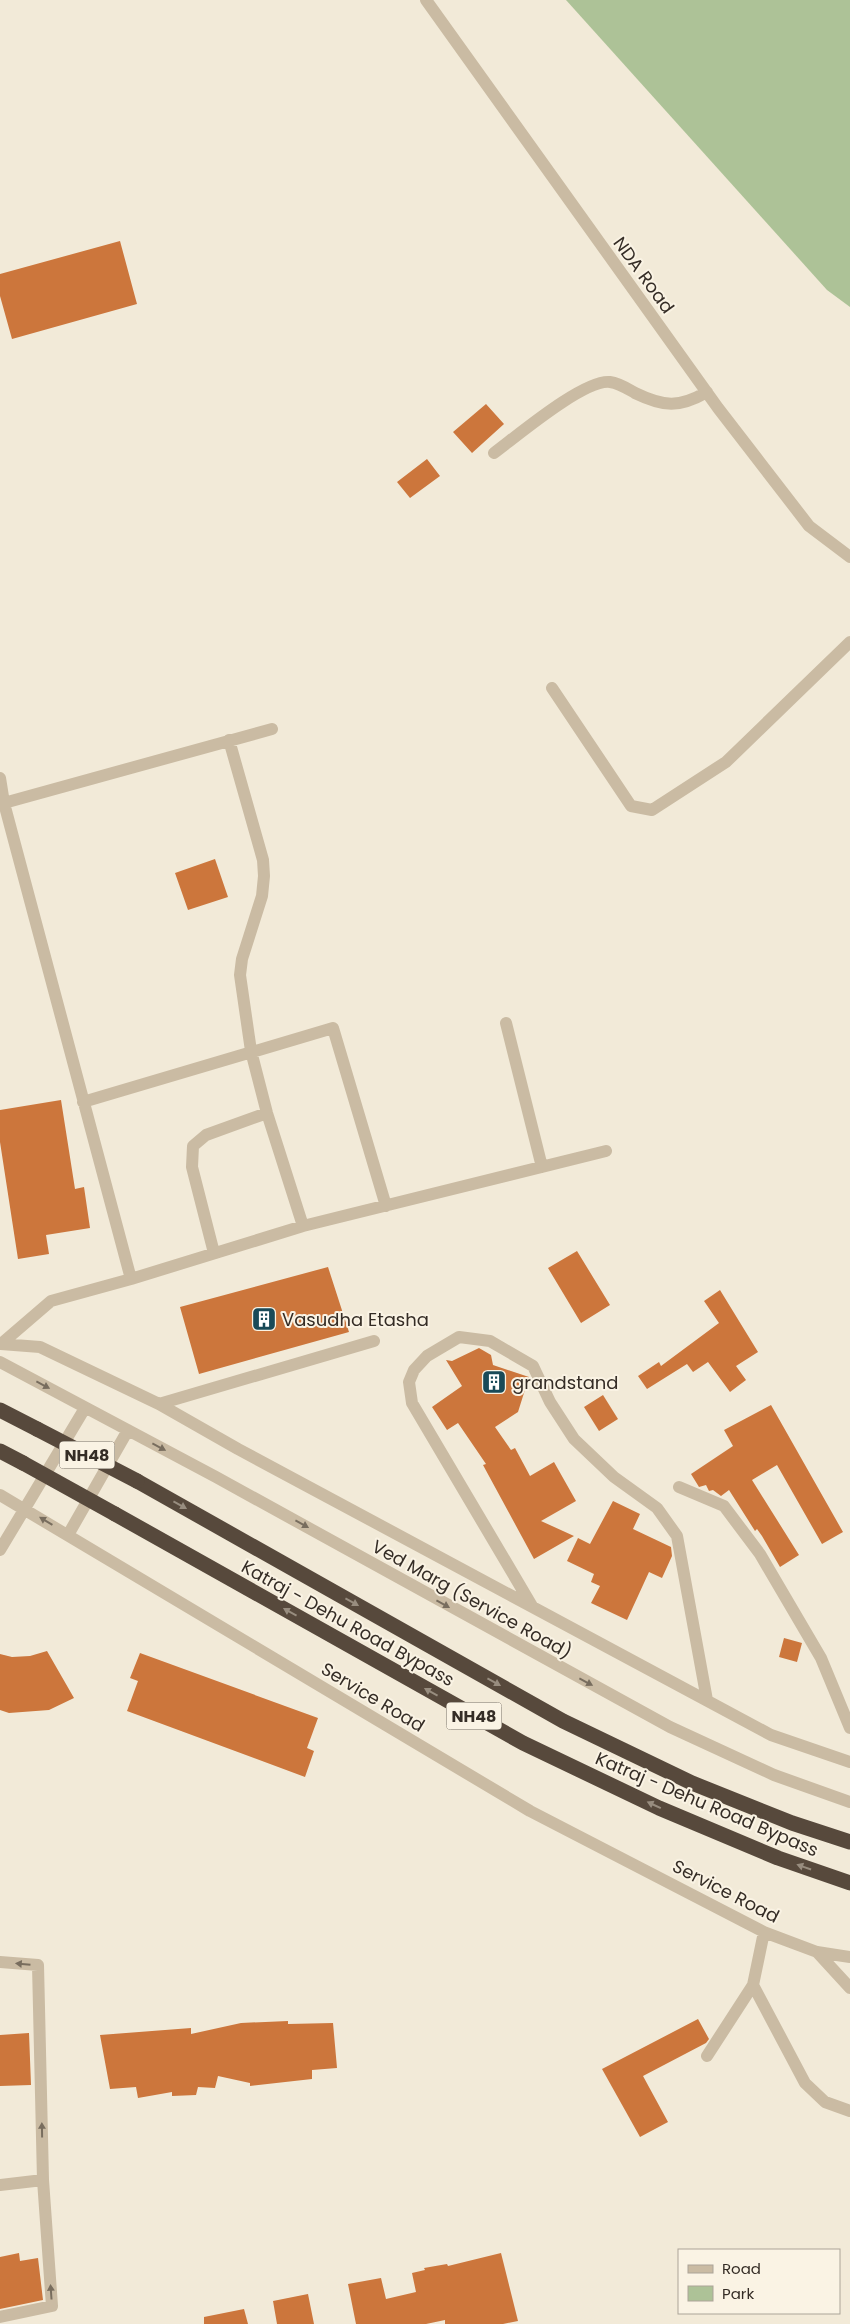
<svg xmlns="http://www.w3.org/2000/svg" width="850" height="2324" viewBox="0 0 850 2324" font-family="Poppins,sans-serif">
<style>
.green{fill:#adc297}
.building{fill:#cc763c}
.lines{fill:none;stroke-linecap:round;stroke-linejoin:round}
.minor{stroke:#cabba3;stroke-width:12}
.highway{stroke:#57493c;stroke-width:15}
.highway-bridge{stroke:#57493c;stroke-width:15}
.oneway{fill:#786d5e}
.oneway2{fill:#988d7f}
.labels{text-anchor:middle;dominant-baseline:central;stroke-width:4;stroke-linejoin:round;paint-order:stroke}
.shield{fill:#faf3e4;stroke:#70685f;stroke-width:1}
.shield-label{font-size:16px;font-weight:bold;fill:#352d26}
.street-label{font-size:18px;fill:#352d26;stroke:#faf3e4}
.poi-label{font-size:18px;fill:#352d26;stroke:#faf3e4;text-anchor:start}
</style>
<rect width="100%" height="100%" fill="#f2ead8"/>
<path class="green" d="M566 0H850V307L827 290Z"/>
<path class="building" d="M120 241 137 304 12 339 0 296V274Z
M486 404 504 424 472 453 453 432Z
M427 459 440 476 410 498 397 482Z
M215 859 228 897 188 910 175 873Z
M61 1100 75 1189 84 1187 90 1228 46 1235 49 1254 18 1259 0 1142V1110Z
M577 1251 610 1305 581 1323 548 1268Z
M328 1267 349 1332 199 1374 180 1307Z
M720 1290 758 1352 736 1366 746 1380 730 1392 708 1362 693 1372 687 1364 647 1389 638 1376 659 1362 661 1366 719 1323 704 1301Z
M479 1348 491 1355 493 1365 529 1377 518 1412 495 1427 511 1450 515 1448 530 1476 554 1462 576 1501 541 1521 574 1536 534 1559 483 1465 486 1464 458 1423 447 1430 432 1407 462 1386 446 1360 452 1361Z
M603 1395 618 1419 599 1431 584 1407Z
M771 1405 843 1532 822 1544 777 1465 752 1480 799 1555 780 1567 762 1536 757 1529 755 1531 729 1490 721 1496 713 1490 709 1491 706 1485 699 1487 691 1474 733 1446 724 1430Z
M613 1501 640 1514 633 1529 671 1547 672 1556 662 1578 649 1572 627 1620 591 1603 600 1586 591 1582 594 1574 567 1561 578 1538 590 1544Z
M784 1638 802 1643 797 1662 779 1657Z
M47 1651 74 1698 49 1710 9 1713 0 1710V1654L12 1657 30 1656Z
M140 1653 318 1718 307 1748 314 1751 305 1777 127 1711 138 1681 130 1678Z
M698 2019 709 2039 706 2043 643 2076 668 2122 640 2137 602 2069Z
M288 2021V2024L333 2023 337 2068 312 2070V2079L250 2086V2083L218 2076 215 2088 198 2087 196 2095 172 2096V2092L138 2098 136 2087 110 2089 100 2035 191 2028V2034L241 2023Z
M29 2033 31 2085 0 2086V2035Z
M19 2253 20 2261 38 2258 43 2300 0 2309V2257Z
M501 2253 518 2321 503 2324H445V2320L426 2324H356L348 2284 381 2278 386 2299 416 2292 412 2273 425 2270 424 2268 447 2264 448 2266Z
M308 2294 314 2324H277L273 2301Z
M244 2309 248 2324H204V2317Z"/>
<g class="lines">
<path class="minor" d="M426 0 718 408 809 526 850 557
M494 453C517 436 584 379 610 382 619 383 628 389 635 393 664 407 679 408 707 392
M552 688 631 806 652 810 726 762 850 642
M229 740 263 860 264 876 262 896 242 959 240 975 251 1051 267 1113 303 1226
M0 778 4 803 131 1279
M4 803 272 729
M506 1023 542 1167
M83 1102 333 1028 386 1206
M214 1253 192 1167 193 1146 206 1135 267 1113
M1 1344 40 1347 159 1404 238 1449 771 1735 850 1762
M1 1344 51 1301 131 1279 303 1226 606 1151
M0 1362 216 1477 670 1727 774 1775 850 1802
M159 1404 374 1341
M679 1487 724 1506 760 1554 821 1658 850 1728
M0 1495 530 1811 764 1932 817 1952 850 1957
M68 1535 128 1430
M0 1550 85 1408
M532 1606 412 1403 409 1382 414 1370 427 1356 459 1337 490 1341 533 1366 550 1402 574 1439 614 1477 657 1508 677 1536 707 1700
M817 1952 850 1988
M0 1962 38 1965 43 2180 52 2306 0 2317
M753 1985 805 2083 825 2102 850 2111
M707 2056 753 1985 764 1932
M0 2185 43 2180"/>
<path class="highway" d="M0 1410 37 1429
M0 1451 23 1463
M137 1481 563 1721 692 1783 792 1823 850 1842
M115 1514 523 1743 659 1808 778 1858 850 1883"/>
<path class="highway-bridge" d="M37 1429 137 1481
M23 1463 115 1514"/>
</g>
<defs><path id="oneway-solid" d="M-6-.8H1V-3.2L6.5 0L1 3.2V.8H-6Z" transform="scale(1.25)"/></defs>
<g class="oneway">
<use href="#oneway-solid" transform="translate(43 1385) rotate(28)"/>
<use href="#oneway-solid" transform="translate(159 1447) rotate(28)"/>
<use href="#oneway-solid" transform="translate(46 1521) rotate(-149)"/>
<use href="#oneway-solid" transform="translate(302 1524) rotate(29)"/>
<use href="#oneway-solid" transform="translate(443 1604) rotate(29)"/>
<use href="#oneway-solid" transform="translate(586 1682) rotate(28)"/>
<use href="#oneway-solid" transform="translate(23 1964) rotate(-175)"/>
<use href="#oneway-solid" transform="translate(42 2130) rotate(-91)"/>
<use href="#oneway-solid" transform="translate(51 2292) rotate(-94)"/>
</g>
<g class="oneway2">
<use href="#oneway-solid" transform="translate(180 1505) rotate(29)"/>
<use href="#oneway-solid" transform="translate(352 1602) rotate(29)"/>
<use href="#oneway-solid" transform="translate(290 1612) rotate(-151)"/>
<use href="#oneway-solid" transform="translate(494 1682) rotate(29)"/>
<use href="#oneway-solid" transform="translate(431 1692) rotate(-151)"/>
<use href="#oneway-solid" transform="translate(654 1805) rotate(-155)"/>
<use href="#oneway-solid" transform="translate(804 1867) rotate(-161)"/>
</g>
<defs>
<symbol id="building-square" viewBox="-11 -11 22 22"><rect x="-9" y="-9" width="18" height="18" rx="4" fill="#194a58" stroke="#faf3e4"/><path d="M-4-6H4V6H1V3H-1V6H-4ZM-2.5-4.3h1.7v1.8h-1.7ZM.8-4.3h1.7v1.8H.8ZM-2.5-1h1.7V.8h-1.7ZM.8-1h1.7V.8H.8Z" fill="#fff"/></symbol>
</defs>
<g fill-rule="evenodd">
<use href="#building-square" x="250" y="1305" width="28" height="28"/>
<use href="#building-square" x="480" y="1368" width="28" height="28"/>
</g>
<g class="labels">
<g class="shield">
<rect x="59.5" y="1441.5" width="55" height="27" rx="4"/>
<rect x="446.5" y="1702.5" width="55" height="27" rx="4"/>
</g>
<g class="shield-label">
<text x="87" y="1455">NH48</text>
<text x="474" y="1716">NH48</text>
</g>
<g class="street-label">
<text transform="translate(644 275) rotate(54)">NDA Road</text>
<text transform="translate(472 1599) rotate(29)">Ved Marg (Service Road)</text>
<text transform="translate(348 1623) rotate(29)">Katraj - Dehu Road Bypass</text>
<text transform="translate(373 1697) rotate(31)">Service Road</text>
<text transform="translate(707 1804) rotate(23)">Katraj - Dehu Road Bypass</text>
<text transform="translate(726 1891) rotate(27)">Service Road</text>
</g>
<g class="poi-label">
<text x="282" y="1319">Vasudha Etasha</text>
<text x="512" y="1382">grandstand</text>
</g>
</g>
<rect x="678" y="2249" width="162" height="65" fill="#faf3e4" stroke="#aba498"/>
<rect x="688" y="2265" width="25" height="8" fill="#cabba3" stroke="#aba498"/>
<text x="722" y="2274" font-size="15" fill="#352d26">Road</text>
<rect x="688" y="2286" width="25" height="15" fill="#adc297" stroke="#aba498"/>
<text x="722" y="2299" font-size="15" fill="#352d26">Park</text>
</svg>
